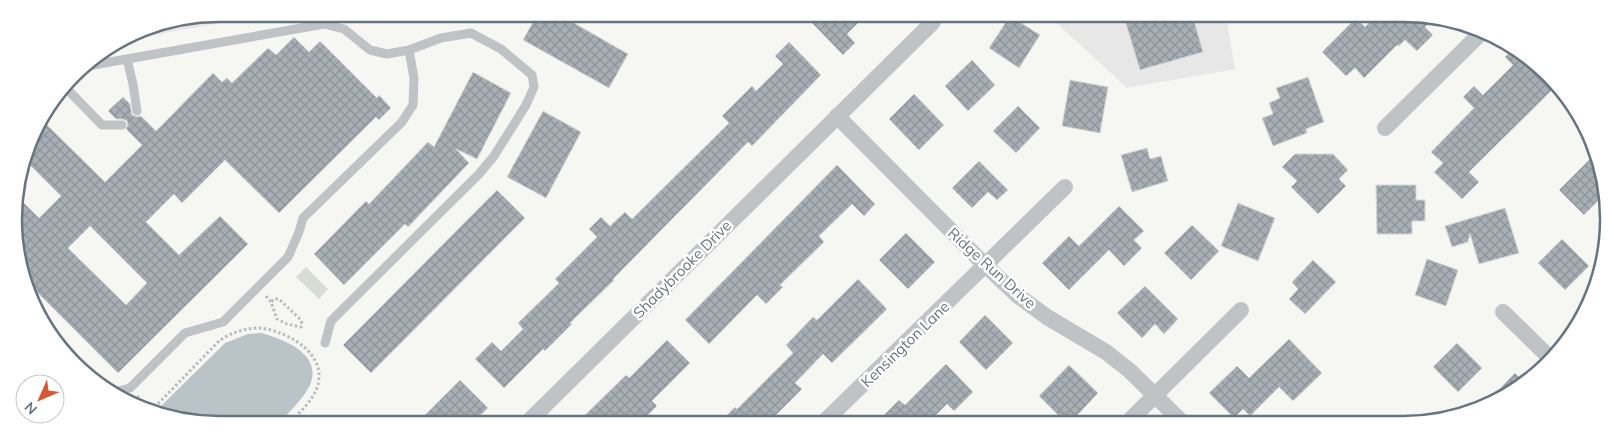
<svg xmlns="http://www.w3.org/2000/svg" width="1623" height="439" viewBox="0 0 1623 439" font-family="Mulish,sans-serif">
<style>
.built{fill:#e6e7e6}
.garden{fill:#d7dcd4}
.water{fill:#bac3c8}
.building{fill:url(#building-cross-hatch);stroke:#d7d7d5;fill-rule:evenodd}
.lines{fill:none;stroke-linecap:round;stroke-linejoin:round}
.path{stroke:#b9bcbe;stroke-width:3;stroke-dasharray:2.5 2.5;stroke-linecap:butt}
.service{stroke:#bfc3c6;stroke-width:9}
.minor{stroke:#bfc3c6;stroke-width:16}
.labels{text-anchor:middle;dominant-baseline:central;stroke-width:5;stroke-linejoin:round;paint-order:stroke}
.street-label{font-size:15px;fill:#677581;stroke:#fff}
.rim{fill:none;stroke:#677581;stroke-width:2.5}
</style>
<defs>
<pattern id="building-cross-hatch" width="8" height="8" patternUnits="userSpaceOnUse" patternTransform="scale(1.25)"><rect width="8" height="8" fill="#a8afb4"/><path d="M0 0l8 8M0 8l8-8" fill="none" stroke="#8d9398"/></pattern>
</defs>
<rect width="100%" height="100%" fill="#f6f6f3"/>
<path class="built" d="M219 14H273L124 40 141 29Z
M1049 16 1226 17 1235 69 1127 88Z"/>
<path class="garden" d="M306 267 328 289 319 299 296 277Z"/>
<path class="water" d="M261 333C284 339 323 354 310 385 304 398 290 411 280 422L180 421 156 413 160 407 225 343 248 334Z"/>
<path class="building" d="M537 15H560L628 54 609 88 523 40Z
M817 16H865L847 34 855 43 843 55 811 22Z
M1010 16 1040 35 1019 68 989 48Z
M1124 17H1193L1203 52 1140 70Z
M1374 17 1435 18 1425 27 1433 35 1417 51 1405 40 1399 46 1397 45 1364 78 1355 68 1346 76 1322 52 1356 18 1365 27Z
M294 37 309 52 320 41 377 98 379 95 391 108 379 120 376 117 279 213 225 160 182 203 174 194 146 222 179 255 220 216 248 244 118 373 23 278 21 273 14 206 17 196 39 218 61 196 26 161 35 128 42 120 105 182 142 145 126 129 128 125 127 121 122 119H116L108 111 123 97 130 104 132 115 137 117 141 116 156 131 213 73 222 82 227 78 232 83 268 48 276 55ZM90 226 147 283 126 305 68 248Z
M789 42 821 75 752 146 748 142 613 279 614 280 570 323 572 324 545 351 543 349 504 388 475 359 492 342 501 351 523 329 518 323 559 283 555 279 597 237 589 229 601 217 610 226 625 212 632 219 729 123 722 116 752 86 756 91 783 64 775 56Z
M1514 47 1556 86 1469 172 1479 182 1462 199 1434 172 1443 163 1431 152 1474 108 1463 97 1474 86 1483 95 1513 65 1505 57Z
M972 60 995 85 968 111 945 86Z
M473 72 511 93 477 159 456 149 469 163 408 227 405 224 344 285 314 254 366 201 369 204 428 142 434 147Z
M1308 77 1324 122 1306 129 1307 133 1273 146 1262 118 1273 114 1269 103 1280 98 1276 88Z
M1070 80 1108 87 1100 133 1062 126Z
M914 94 944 125 919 150 889 119Z
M1018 106 1040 128 1016 153 993 131Z
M543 111 581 132 546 198 507 177Z
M1147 148 1150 159 1161 156 1168 181 1132 192 1121 155Z
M1295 154H1333L1348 170 1339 179 1346 186 1318 214 1291 187 1297 181 1282 167Z
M1595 154 1605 179V194L1584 215 1559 190Z
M979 161 1008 190 997 200 988 192 972 208 952 188Z
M837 165 875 204 864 216 852 204 819 236 824 242 780 285 783 287 766 304 757 295 709 344 685 320Z
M1376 185H1416V200H1425V221H1412V234H1377Z
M497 190 525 218 371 373 343 345Z
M1238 203 1275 218 1258 261 1221 246Z
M1119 206 1144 231 1134 240 1142 248 1124 266 1109 250 1069 290 1042 263 1069 236 1079 246Z
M1505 208 1519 253 1479 264 1470 234 1468 242 1452 247 1445 226Z
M1192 225 1219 251 1191 280 1164 253Z
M906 233 935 262 908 289 879 260Z
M1562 239 1589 266 1565 290 1538 263Z
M1427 259 1458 270 1446 306 1415 295Z
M1313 260 1336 282 1305 314 1289 299 1298 289 1292 282Z
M858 279 887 309 832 363 823 354 795 383 802 389 769 422H720L735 407 737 409 793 353 786 345 813 317 817 320Z
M1145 286 1178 319 1164 334 1155 324 1142 338 1117 313Z
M985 315 1013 343 986 370 959 342Z
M1289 339 1322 373 1293 401 1279 387 1250 416 1243 409 1234 418 1209 393 1237 366 1249 378Z
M667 340 690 363 652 401 657 406 641 422H578L626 375 629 378Z
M1457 343 1482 368 1458 392 1433 367Z
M946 364 973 392 954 411 947 404 928 423H876L899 400 905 405Z
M1069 365 1098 393 1070 423H1066L1039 396Z
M1515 373 1525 383 1493 405 1489 400Z
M460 380 488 408 473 422H418Z"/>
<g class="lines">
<path class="path" d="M266 296 271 302 277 319 287 324 301 327 302 324 301 320 279 299H274L271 302
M137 396 150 410
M151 411 219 341C230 333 245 328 259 328 283 330 321 349 319 378 318 396 302 410 290 422"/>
<path class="service" d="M127 59 133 84 137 111
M82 67 324 24 344 29 370 50 387 54 409 50 441 38 471 33 501 49 532 75 534 87 526 105 494 156 479 174 331 321 325 343
M66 88 102 125H122
M108 390 114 392 130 388 185 333 223 322 288 257 299 232 303 218 402 122 413 105 414 78 409 50"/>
<path class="minor" d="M837 116 985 265 1017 295 1047 317 1106 352 1130 371 1183 423
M1385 128 1481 33
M1503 312 1552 360
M528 422 933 22
M824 422 1065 187
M1127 423 1241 310"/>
</g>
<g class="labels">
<g class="street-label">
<text transform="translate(992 268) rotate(42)">Ridge Run Drive</text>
<text transform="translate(682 269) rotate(-45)">Shadybrooke Drive</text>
<text transform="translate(905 344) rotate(-44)">Kensington Lane</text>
</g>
</g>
<path d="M0 0H1623V439H0ZM219 22H1403A197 197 0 0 1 1600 219V219A197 197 0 0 1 1403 416H219A197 197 0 0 1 22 219V219A197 197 0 0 1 219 22Z" fill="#fff" fill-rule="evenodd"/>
<path class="rim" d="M219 22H1403A197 197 0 0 1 1600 219V219A197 197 0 0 1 1403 416H219A197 197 0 0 1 22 219V219A197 197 0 0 1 219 22Z"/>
<g transform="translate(40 399) rotate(225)"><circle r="24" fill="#ffffff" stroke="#c2c8cd"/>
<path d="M0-4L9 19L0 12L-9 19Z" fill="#d35b36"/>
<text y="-8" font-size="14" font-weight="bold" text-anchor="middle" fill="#677581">N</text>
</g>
</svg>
